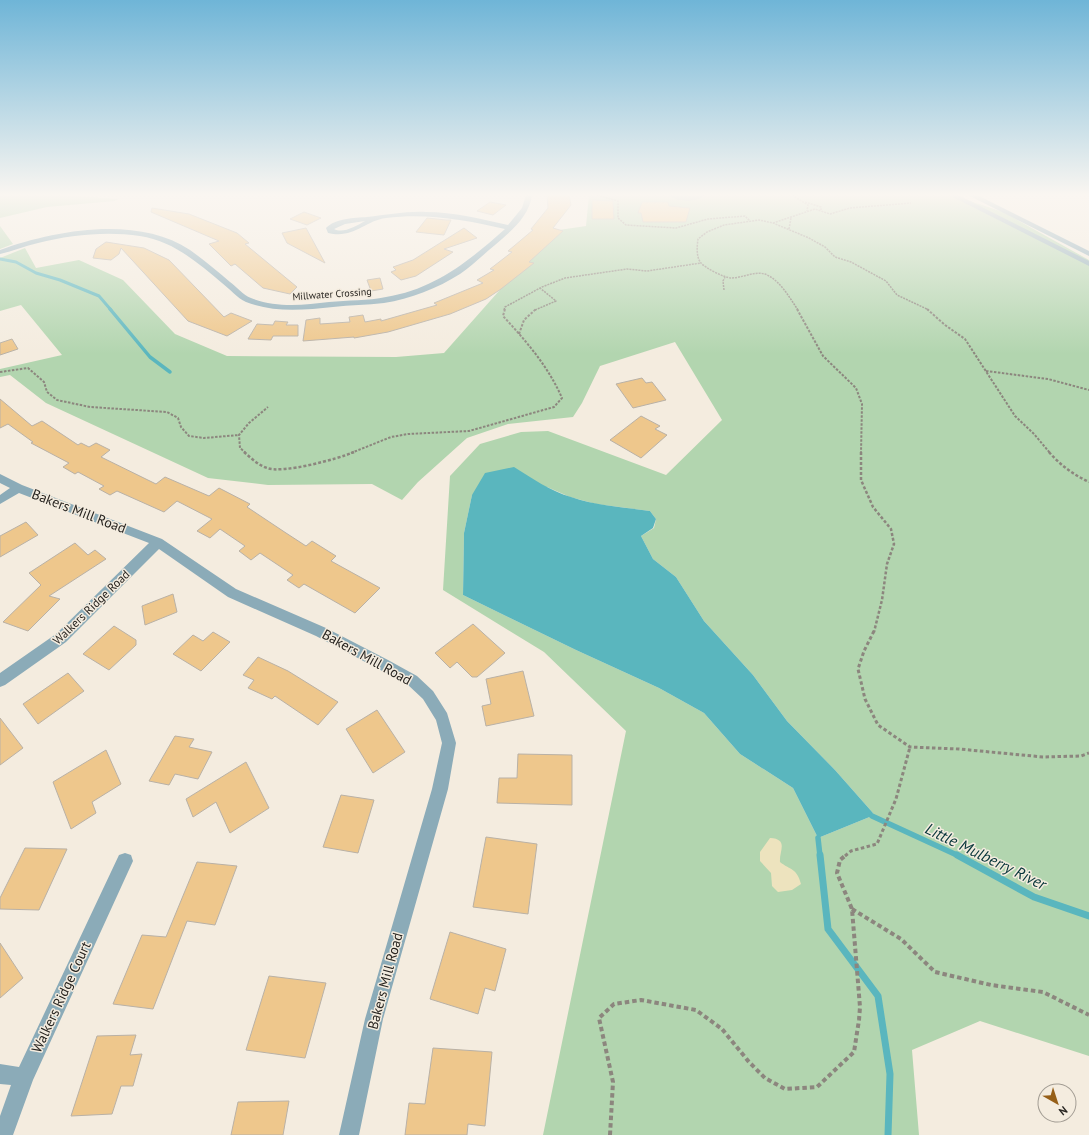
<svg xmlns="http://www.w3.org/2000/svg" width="1089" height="1135" viewBox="0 0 1089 1135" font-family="'PT Sans',sans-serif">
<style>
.green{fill:#b2d5af;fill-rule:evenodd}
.sand{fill:#ede3be}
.water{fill:#5ab6be}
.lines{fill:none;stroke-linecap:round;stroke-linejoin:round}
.stream-far3{stroke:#5ab6be;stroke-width:3}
.stream-far2{stroke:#5ab6be;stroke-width:3.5}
.stream-far1{stroke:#5ab6be;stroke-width:5.5}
.stream{stroke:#5ab6be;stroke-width:7}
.building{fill:#eec78c;stroke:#b9b1a6}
.path-far4{stroke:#8c867e;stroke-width:1.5;stroke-dasharray:2 1;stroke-linecap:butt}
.path-far3{stroke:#8c867e;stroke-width:2;stroke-dasharray:2.5 1.5;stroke-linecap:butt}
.path-far2{stroke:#8c867e;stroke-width:2.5;stroke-dasharray:3 2;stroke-linecap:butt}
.path-far1{stroke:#8c867e;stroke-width:3;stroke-dasharray:3.5 2.5;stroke-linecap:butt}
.path{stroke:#8c867e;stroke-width:4;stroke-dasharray:4.5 3;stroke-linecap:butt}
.minor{fill:#8babb8;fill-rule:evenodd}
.labels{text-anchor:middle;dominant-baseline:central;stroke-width:3;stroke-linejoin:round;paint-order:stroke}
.far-street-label{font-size:10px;fill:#282521;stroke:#f4ecdf}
.street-label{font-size:12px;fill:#282521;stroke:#f4ecdf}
.near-street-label{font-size:14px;fill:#282521;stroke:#f4ecdf}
.near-water-label{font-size:16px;font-style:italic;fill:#08363a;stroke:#f4ecdf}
</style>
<rect width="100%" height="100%" fill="#f4ecdf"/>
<path class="green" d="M0 195H59L118 199 115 201 47 207 0 218Z
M589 195H952L1003 212 1089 260V1056L980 1021 912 1050 919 1135H543L626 731 544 652 443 590 450 476 480 444 521 432 548 431 666 475 722 420 675 342 600 366 582 403 573 417 508 424 467 438 418 482 402 500 372 484 268 485 208 478 46 403 10 375 0 377V369L62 355 21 305 0 311V258L25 248 36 268 79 260 123 280 175 334 227 356 396 357 444 353 552 231 586 226ZM547 487 570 497 596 504 650 511 656 519 654 528 641 536 653 559 676 577 704 621 753 675 787 721 835 770 873 813 872 816 818 838 793 788 740 754 704 713 659 688 576 650 463 595 464 533 472 495Z
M0 226 13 244 0 249Z"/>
<path class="sand" d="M770 838C789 839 779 851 780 862 790 870 797 868 801 884L792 890 778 892 772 886 771 873 760 861V852Z"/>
<path class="water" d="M514 467C532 478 550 491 571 497 596 506 623 507 650 511L656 519 653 528 641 536 653 559 676 577 704 621 753 675 787 721 835 770 873 813 872 816 818 838 793 788 740 754 704 713 659 688 576 650 463 595 464 533 472 495 485 473Z"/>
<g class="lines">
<path class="stream-far3" d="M0 259 16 262 36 273 60 280 99 296 111 310"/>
<path class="stream-far2" d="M110 309 150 357 170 372"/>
<path class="stream-far1" d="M872 816 959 856
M818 838 820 856"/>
<path class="stream" d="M820 855 828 929 878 996 890 1074 888 1135
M957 855 1034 897 1089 916"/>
</g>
<path class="building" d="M547 195H569L571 205 553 228 563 231 529 262 534 263 501 289 486 299 450 314 388 332 354 338V337L303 341 306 320 320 318V324L350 322 349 317 363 315 365 322 381 319V321L437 305 434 303 483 283 477 280 494 270 490 269 512 252 508 251 533 230 531 229 548 208Z
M592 200 613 201 614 219H592Z
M490 202 506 205 493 215 477 211Z
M642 202H668L669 206 690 208 686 222H643L641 213H638Z
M152 208 189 214 237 233 249 243 245 244 297 287 290 294 263 288 235 264 231 266 209 244 219 241 151 212Z
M304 212 321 218 307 225 290 219Z
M427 218 446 220H451L444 235 416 232Z
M306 228 325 263 287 243 282 233Z
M464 228 477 238 444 249 453 252 416 276 401 280 391 272 396 270 393 267 413 260Z
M106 242 144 248 169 260 224 317 231 313 252 321 227 336 188 321 121 248 119 254 111 260 93 258 96 249Z
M380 278 383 289 371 291 367 280Z
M275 321 288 322 286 325H298V336H273L271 340 248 339 257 324 273 325Z
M12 339 18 349 0 355V343Z
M642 378 646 383 652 382 666 400 633 408 616 384Z
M0 399 32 426 42 421 78 445 81 443 89 447 96 443 110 450 101 457 156 484 165 477 209 496 219 488 250 504 247 507 286 533 306 546 312 541 336 556 331 561 380 588 355 613 304 584 299 588 287 580 293 575 260 553 251 560 239 551 245 546 220 529 210 538 197 531 212 519 177 501 164 512 117 491 110 495 99 489 104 486 78 472 75 474 63 467 69 463 31 443 33 442 8 424 0 428Z
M641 416 660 426 655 429 667 435 641 458 610 440Z
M26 522 38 535 0 557V536Z
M75 543 88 555 95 550 106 559 49 596 60 599 28 631 3 622 41 585 29 573Z
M173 594 177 612 145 625 142 606Z
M473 624 505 653 477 677H472L457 662 450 668 435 653Z
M114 626 136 640V645L109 670 83 654Z
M213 632 230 642 201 671 173 654 193 635 203 641Z
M258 657 288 671 338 702 318 725 275 696 272 699 248 688 254 680 243 675Z
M523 671 534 716 486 726 482 706 491 704 486 679Z
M68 673 84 691 38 724 23 704Z
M377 710 405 752 373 773 346 729Z
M0 718 23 748 0 765Z
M175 736 194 739 189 747 212 752 198 779 175 774 169 785 149 781Z
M106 750 121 784 92 802 96 813 71 829 53 782Z
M518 754 572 755V805L497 803 499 778H517Z
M246 762 269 808 230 833 216 802 193 817 186 799Z
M341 795 374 800 358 853 323 847Z
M486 837 537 844 528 914 473 907Z
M25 848 67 849 39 910 0 909V898Z
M197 862 237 866 215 925 187 921 153 1009 113 1004 142 935 166 937Z
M450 932 506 949 495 991 485 988 478 1014 430 999Z
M0 943 23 978 0 998Z
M269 976 326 983 305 1058 246 1050Z
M136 1035 130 1055 142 1054 133 1086H121L112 1114 71 1116 97 1036Z
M433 1048 492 1052 485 1126 468 1124 467 1135H405L409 1103 425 1104Z
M289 1101 283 1135H231L238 1102Z"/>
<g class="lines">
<path class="path-far4" d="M597 195 618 201V218L626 225 676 228 708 219 745 216 750 221
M792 195 808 205 807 211
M805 202 821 207V210
M773 223 815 209 830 214 850 208 911 203
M789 229 791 218
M724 290 723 281 725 277
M504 310 505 307 542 287 565 278 627 269 647 271 701 263
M535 310 556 301 540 288
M798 310C789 297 780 280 765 274 754 271 742 278 731 278 725 278 705 268 701 263 696 257 697 246 698 239L707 232 724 225 759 220 773 223 809 238 825 247 835 257 851 262 886 281 897 295 929 310"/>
<path class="path-far3" d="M797 309 823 356 856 388 862 404 861 453
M927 309 945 325 965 339 1015 416 1034 434 1050 453
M519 334 524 320 536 309
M986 371 1048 379 1089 390
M0 372 28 368 44 382 47 392 57 400 90 407 167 412 178 418 181 427 189 436 204 438 239 435
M246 453 240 448 239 435 249 423 268 407
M351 453 391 437 408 434 469 431 554 407 562 398C548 366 526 341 503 316L505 309"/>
<path class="path-far2" d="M244 452C251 458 258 465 267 468 282 474 338 459 354 452
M861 452V480L873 507 891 529 894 544 887 564 882 600 874 632
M1049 452C1060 465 1074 475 1089 482"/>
<path class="path-far1" d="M874 631 864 651 858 669 865 699 878 725 910 747 959 749 1043 757 1081 756 1089 753
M845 856 851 851 877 844 896 799 910 747"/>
<path class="path" d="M852 909 901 939 935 972 991 985 1043 992 1089 1015
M610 1135 613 1082 599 1018 614 1004 641 1000 696 1010 722 1029 749 1062 765 1078 785 1089 817 1087 854 1052 859 1020 860 1007 852 909 837 873 840 860 846 855"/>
<path class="minor" d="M526 195H532C529 217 511 231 495 245 484 254 473 265 460 274 438 288 410 299 384 303 367 305 350 305 333 307 304 310 274 313 246 302 237 298 230 289 222 283 197 262 173 241 140 236 106 231 70 235 38 243 25 246 13 251 0 254V250C55 230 138 215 190 250 204 260 217 271 230 282 237 287 243 295 251 298 276 308 304 305 329 302 348 300 368 301 386 297 435 289 469 261 505 229 465 220 427 213 386 218 364 221 354 239 328 233L326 228C336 218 354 218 367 217 387 215 406 211 426 212 454 212 481 219 508 225L522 208ZM365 221C356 226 343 234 334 229L345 224Z
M668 195 690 196 705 195C696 203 678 202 668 195Z
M949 195H958L1089 261V266Z
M968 195H977L1089 251V256Z
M0 474 22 485 162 539 236 589 326 628 388 660 417 676 433 691 447 713 456 743 448 789 383 1019 359 1135H339L365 1019 432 789 442 743 436 720 423 699 407 684 316 636 228 597 159 549 66 642 5 685 0 687V673L56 634 149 543 19 493 0 504V495L10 488 0 483Z
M125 853 131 855 133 861 33 1080 13 1135H0V1116L11 1085 0 1084V1064L19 1067 119 855Z"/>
</g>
<linearGradient id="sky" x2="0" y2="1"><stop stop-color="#6fb5d7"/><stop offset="0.55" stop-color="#faf6f1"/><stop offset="1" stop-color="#faf6f1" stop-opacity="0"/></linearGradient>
<rect width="1089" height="354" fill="url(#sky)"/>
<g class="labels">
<g class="far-street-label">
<text transform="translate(332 294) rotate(-4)">Millwater Crossing</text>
</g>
<g class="street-label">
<text transform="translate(91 607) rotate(-44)">Walkers Ridge Road</text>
</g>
<g class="near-street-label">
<text transform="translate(79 511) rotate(21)">Bakers Mill Road</text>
<text transform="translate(367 657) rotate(29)">Bakers Mill Road</text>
<text transform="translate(385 981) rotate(-75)">Bakers Mill Road</text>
<text transform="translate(61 997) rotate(-65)">Walkers Ridge Court</text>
</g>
<g class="near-water-label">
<text transform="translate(986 856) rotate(26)">Little Mulberry River</text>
</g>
</g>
<g transform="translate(1057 1103) rotate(141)"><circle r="19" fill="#f4ecdf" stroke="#a29c93"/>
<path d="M0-3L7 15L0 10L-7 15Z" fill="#965f18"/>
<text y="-6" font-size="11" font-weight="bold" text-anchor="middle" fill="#282521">N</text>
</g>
</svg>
